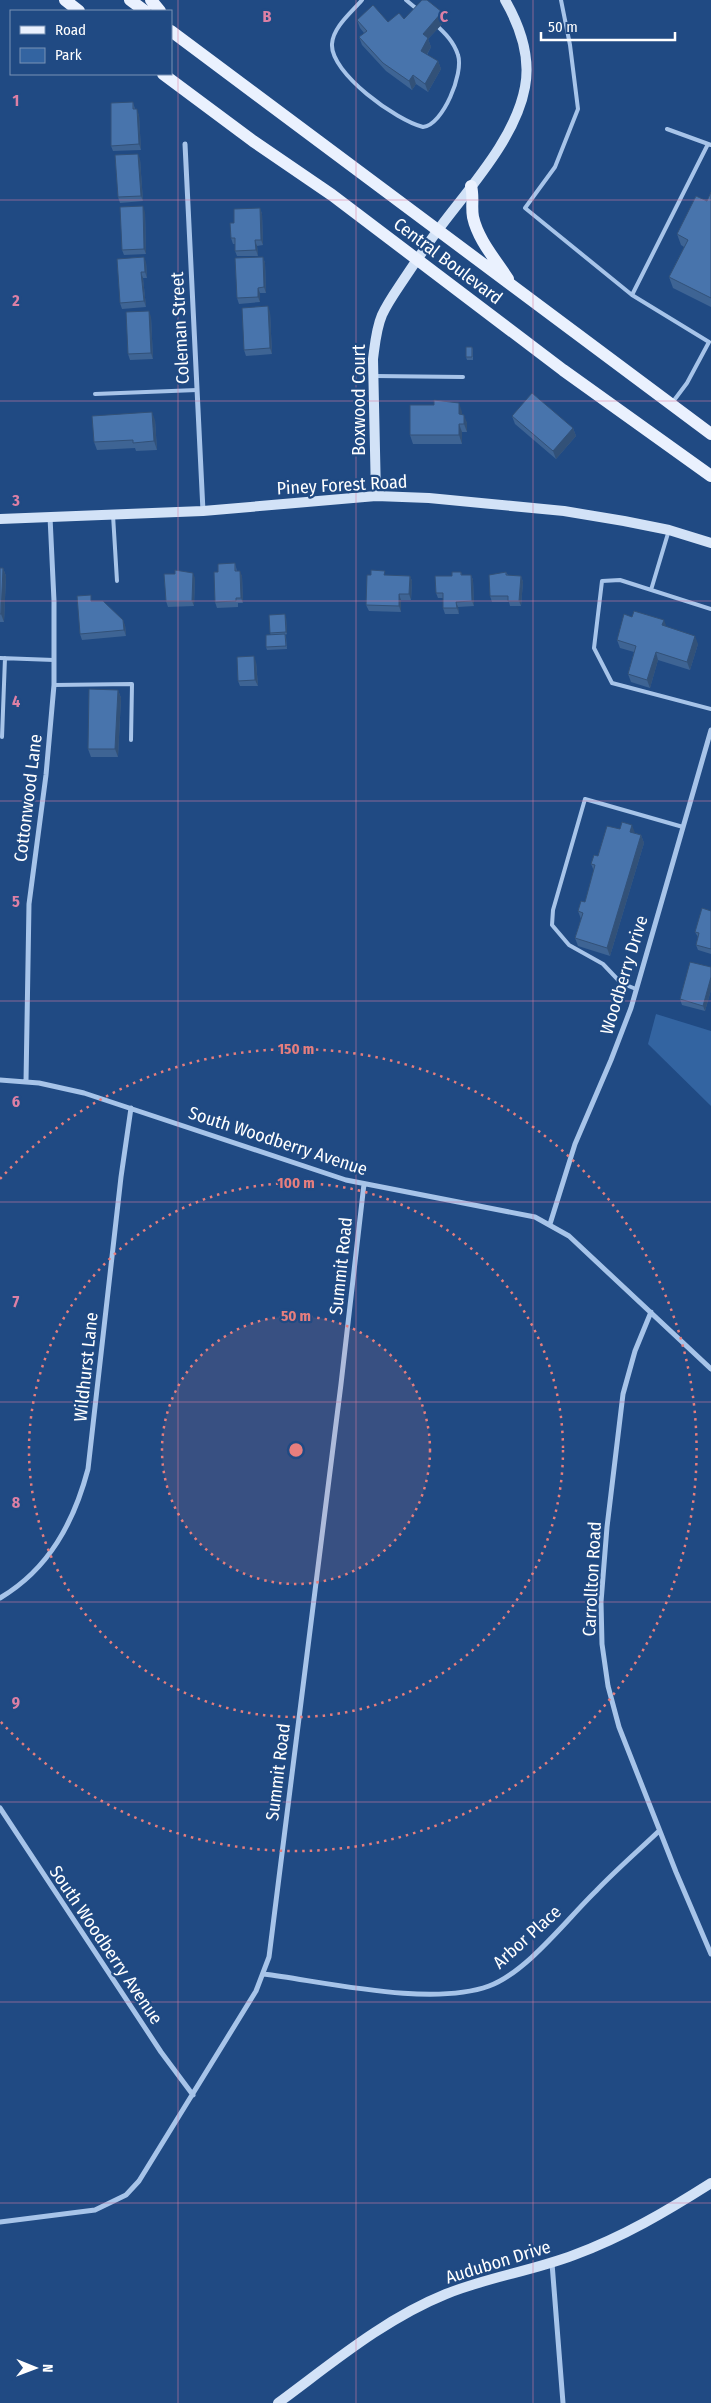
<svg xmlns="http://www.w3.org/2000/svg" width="711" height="2403" viewBox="0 0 711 2403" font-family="'Fira Sans Condensed',sans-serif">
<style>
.green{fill:#3364a1}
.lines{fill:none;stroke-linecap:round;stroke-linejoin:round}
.lane{stroke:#a7c4e9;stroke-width:4}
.street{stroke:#a7c4e9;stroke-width:5}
.secondary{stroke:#d2e2f7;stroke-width:10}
.primary{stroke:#eaf1fe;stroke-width:12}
.wall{fill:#3e6494}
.shaded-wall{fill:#325178}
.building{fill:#4874ac;stroke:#325178}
.grid{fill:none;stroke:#dd80a5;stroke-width:1;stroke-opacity:0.55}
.ring{fill:none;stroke:#e67e7e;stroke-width:2.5;stroke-dasharray:2.5 5}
.labels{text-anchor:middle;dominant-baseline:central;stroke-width:4.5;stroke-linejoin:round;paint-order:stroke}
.street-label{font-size:18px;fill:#fff;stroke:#204a83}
.grid-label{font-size:16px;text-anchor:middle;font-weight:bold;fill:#dd80a5;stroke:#204a83;stroke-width:4.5;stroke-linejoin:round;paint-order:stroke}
.centre{fill:#e67e7e;stroke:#204a83;stroke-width:2.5}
.ring-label{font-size:15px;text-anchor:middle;font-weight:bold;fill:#e67e7e;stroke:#204a83;stroke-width:4.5;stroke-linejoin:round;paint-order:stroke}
</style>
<rect width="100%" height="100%" fill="#204a83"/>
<path class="green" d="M656 1014 711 1031V1106L648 1044Z"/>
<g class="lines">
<path class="lane" d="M362 0C352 12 333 27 332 44 330 73 397 121 423 127 443 125 464 73 458 55 454 42 445 33 435 24
M406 0 418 10
M561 0 570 45 578 109 555 167 525 208 632 295 709 342 687 383 672 403
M667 129 711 145
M632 295 708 144
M375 376 463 377
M95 394 197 390
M113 515 117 581
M651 590 669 530
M711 609 620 580 602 581 594 648 612 683 711 709
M0 658 54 660
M54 685 132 684 131 740
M2 737 5 658
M636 989 621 983 603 964 569 945 552 925 553 910 585 799 683 827"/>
<path class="street" d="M185 144 203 511
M0 1080 39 1083 84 1093 346 1180 535 1217 569 1236 711 1369
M26 1082 29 904 46 775 54 685V601L50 517
M550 1224 575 1144 611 1060 631 1008 711 730
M651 1312 635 1351 623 1394 607 1527 601 1602 602 1644 608 1686 619 1727 676 1872 711 1954
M0 1598C49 1569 74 1522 88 1469L121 1177 131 1108
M0 1808 161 2052 193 2095
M264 1974C326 1982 431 2007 489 1986 527 1972 567 1919 596 1891 616 1870 638 1851 659 1831
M0 2222 95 2210 126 2195 139 2181 256 1991 269 1957 341 1384 364 1184
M552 2263 563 2403"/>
<path class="secondary" d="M376 496 373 359C375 344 376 329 382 315 388 302 396 291 404 279 416 261 428 243 441 226 471 186 516 137 525 87 531 55 520 26 505 0
M0 519 203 511 376 496 429 498 564 511 624 521 669 530 711 543
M278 2403C331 2364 384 2319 446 2294 488 2277 532 2271 574 2255 623 2237 667 2211 711 2183"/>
<path class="primary" d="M65 0 79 11
M130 0 145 11
M151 0 160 11
M171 31 711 434
M163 74 253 141 332 195 563 370 711 476
M471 186C474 197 471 207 473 217 478 240 496 260 508 279"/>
</g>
<path class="wall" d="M442 12 445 21 428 39 431 47 427 55 438 61 441 69 428 92 416 84 412 90 386 71 362 45 359 37 364 33 360 28 357 20 388 22Z
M133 102 135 109 139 115 141 150 113 151 111 146Z
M140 159 143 201 120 203 118 197Z
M711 192V307L673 288 669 277 684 247 681 245 677 234 707 201Z
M260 208 262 214 263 245 257 246 258 256H237L235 251V244H233L231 238 234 223Z
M145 212 146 254 124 255 122 250Z
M263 257 265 263 266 293H260V302L239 304 237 298Z
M146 262 147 278H143L146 307 122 309 120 303Z
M270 312 272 354 246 356 244 350Z
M151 317 153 359 130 360 128 354Z
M472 347 473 349V360H467L466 357Z
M462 412V414L467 423V432H462V444H413L410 435Z
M512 416 573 428 576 436 556 459 515 424Z
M155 420 157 450 136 451 135 448 97 450 94 442Z
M235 563 237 571 242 576 243 603H238V607L217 608 215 602 218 572Z
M0 568H3L6 576 4 622H0Z
M461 572 462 575H471L473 580 474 606 458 607 459 614H445L443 608V598H438L436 593 452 576Z
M506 572 508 575 521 576 523 582 521 606H510L509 602H492L490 596Z
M386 575 410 576 412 581 411 600H401V612L369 611 366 605Z
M195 578 194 606 168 607 166 601Z
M93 601 125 625 126 636 82 640 80 634Z
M286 617 287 634 285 635 286 637 287 649 267 650 266 647 271 635 270 633Z
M666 627 698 644 690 670 658 660 650 688 631 682 628 674 634 652 620 648 617 640Z
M256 662 258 686H240L238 681Z
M118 690 121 698 118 757H91L88 749Z
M635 833 641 835 644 843 610 956 578 946 575 938 581 919 578 911 585 902 594 871 591 864Z
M711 911V954L698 950 696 945 698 937 695 932Z
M711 967V990L705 1011 682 1005 680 999Z"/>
<path class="shaded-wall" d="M442 12 445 21 428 39 431 47 424 59 421 51 423 34Z
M438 61 441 69 428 92 425 84Z
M413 75 416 84 412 90 409 81Z
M137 109 139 115 141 150 139 144Z
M138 154 140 159 143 201 141 196Z
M143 206 145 212 146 254 144 249Z
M260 208 262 214 263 245 261 240Z
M255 240 257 246 258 256 256 250Z
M144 257 146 262 147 278 145 272Z
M263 257 265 263 266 293 264 287Z
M141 272 143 278 146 307 144 301Z
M258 288 260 293V302L258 297Z
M268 306 270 312 272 354 270 348Z
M149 311 151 317 153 359 151 353Z
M459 403 462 412V423L459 414Z
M152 412 155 420 157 450 154 441Z
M464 415 467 423V432L464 424Z
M459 424 462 432V444L459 435Z
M573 428 576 436 556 459 553 451Z
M3 568 6 576 4 622 1 614Z
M240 571 242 576 243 603 241 598Z
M193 573 195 578 194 606 192 601Z
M471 575 473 580 474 606 472 601Z
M410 576 412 581 411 600 409 594Z
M521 576 523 582 521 606 519 601Z
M399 594 401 600V612L399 606Z
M456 602 458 607 459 614 457 608Z
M285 614 286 617 287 634 286 632Z
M123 620 125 625 126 636 124 630Z
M664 620 667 628 662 625Z
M695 636 698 644 690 670 687 662Z
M656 652 658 660 650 688 647 680Z
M254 656 256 662 258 686 255 680Z
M118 690 121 698 118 757 115 749Z
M632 825 635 833 630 832Z
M641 835 644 843 610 956 607 948Z
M711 977V990L705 1011 703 1006Z"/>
<path class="building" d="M422 0H427L442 12 423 34 428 38 421 51 438 61 425 84 413 75 409 81 383 63 359 37 367 31 357 20 373 5 388 22 399 13 404 19Z
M133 102V109H137L139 144 111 146V103Z
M138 154 141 196 118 197 115 155Z
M711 192V298L669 277 688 240 677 234 696 196 707 201Z
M143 206 144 249 122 250 120 207Z
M260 208 261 240H255L256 250 235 251V238H231L230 223H234V209Z
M144 257 145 272H141L144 301 120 303 117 259Z
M263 257 264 287 258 288V297L237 298 235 258Z
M268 306 270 348 244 350 242 308Z
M149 311 151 353 128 354 126 312Z
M466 347H472V357H466Z
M532 393 573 428 553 451 512 416Z
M434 400 459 403V414L464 415V424H459V435H410V405H434Z
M152 412 154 441 133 443V440L94 442 92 416Z
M235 563V571H240L241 598H236V601L215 602 214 572H218V564Z
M0 568H3L1 614H0Z
M175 570 193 573 192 601H166L164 574H175Z
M371 570 385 571 384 575 410 576 409 594H399V606L366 605 367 575H371Z
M452 572H461V575H471L472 601 456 602 457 608H443V593H436L435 576H452Z
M506 572V575L521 576 519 601H508V596H490L489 575Z
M91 595V601H103L123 620 124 630 80 634 77 596Z
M634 611 664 620 662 625 695 636 687 662 656 652 647 680 628 674 636 646 617 640 624 614 632 617Z
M285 614 286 632 270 633 269 615Z
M285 634 286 646 266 647V635Z
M254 656 255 680 238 681 237 657Z
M89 689 118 690 115 749H88Z
M622 822 632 825 630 832 641 835 607 948 575 938 583 913 578 911 581 901 585 902 595 865 591 864 594 855 598 856 607 826 620 829Z
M702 908 711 911V949L696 945 699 933 695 932Z
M690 962 711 967V977L703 1006 680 999Z"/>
<path class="grid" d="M178 0V2403M356 0V2403M533 0V2403M0 200H711M0 401H711M0 601H711M0 801H711M0 1001H711M0 1202H711M0 1402H711M0 1602H711M0 1802H711M0 2002H711M0 2203H711"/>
<circle cx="296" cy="1450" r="134" fill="#e67e7e" fill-opacity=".12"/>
<g class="ring">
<circle cx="296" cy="1450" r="134"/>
<circle cx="296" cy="1450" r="267"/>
<path d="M0 1179A401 401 0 1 1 0 1721"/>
</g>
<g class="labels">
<g class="street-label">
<text transform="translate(448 261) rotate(37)">Central Boulevard</text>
<text transform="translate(180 328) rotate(-93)">Coleman Street</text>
<text transform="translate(359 400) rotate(-90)">Boxwood Court</text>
<text transform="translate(342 485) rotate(-3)">Piney Forest Road</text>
<text transform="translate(28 798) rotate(-83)">Cottonwood Lane</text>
<text transform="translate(624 975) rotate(-73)">Woodberry Drive</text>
<text transform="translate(278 1141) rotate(18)">South Woodberry Avenue</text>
<text transform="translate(341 1266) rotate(-84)">Summit Road</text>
<text transform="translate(86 1367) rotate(-84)">Wildhurst Lane</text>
<text transform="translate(592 1579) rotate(-87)">Carrollton Road</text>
<text transform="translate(278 1772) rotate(-83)">Summit Road</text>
<text transform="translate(527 1937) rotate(-42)">Arbor Place</text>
<text transform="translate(106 1945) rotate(56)">South Woodberry Avenue</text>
<text transform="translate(498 2262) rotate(-17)">Audubon Drive</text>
</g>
</g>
<g class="grid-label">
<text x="267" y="22">B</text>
<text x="444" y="22">C</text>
<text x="16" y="106">1</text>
<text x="16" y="306">2</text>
<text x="16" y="506">3</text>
<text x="16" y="707">4</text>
<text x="16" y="907">5</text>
<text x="16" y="1107">6</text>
<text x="16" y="1307">7</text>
<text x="16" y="1508">8</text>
<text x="16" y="1708">9</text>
</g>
<circle cx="296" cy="1450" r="8" class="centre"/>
<g class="ring-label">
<text x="296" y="1054">150 m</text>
<text x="296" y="1188">100 m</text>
<text x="296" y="1321">50 m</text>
</g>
<rect x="10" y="10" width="162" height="65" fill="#204a83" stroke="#7992b5"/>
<rect x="20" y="26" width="25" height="8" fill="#eaf1fe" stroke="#7992b5"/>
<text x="55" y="35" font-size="15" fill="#ffffff">Road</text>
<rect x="20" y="48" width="25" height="15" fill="#3364a1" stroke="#7992b5"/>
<text x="55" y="60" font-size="15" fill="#ffffff">Park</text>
<g transform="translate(35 2368) rotate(91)" stroke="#204a83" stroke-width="4" paint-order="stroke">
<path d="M0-4L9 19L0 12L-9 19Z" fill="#ffffff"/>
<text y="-8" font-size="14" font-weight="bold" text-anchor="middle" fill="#ffffff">N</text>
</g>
<path d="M541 32v8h134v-8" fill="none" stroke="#ffffff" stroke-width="2.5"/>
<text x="548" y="32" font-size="15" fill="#ffffff" stroke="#204a83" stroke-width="4" paint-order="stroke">50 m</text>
</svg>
